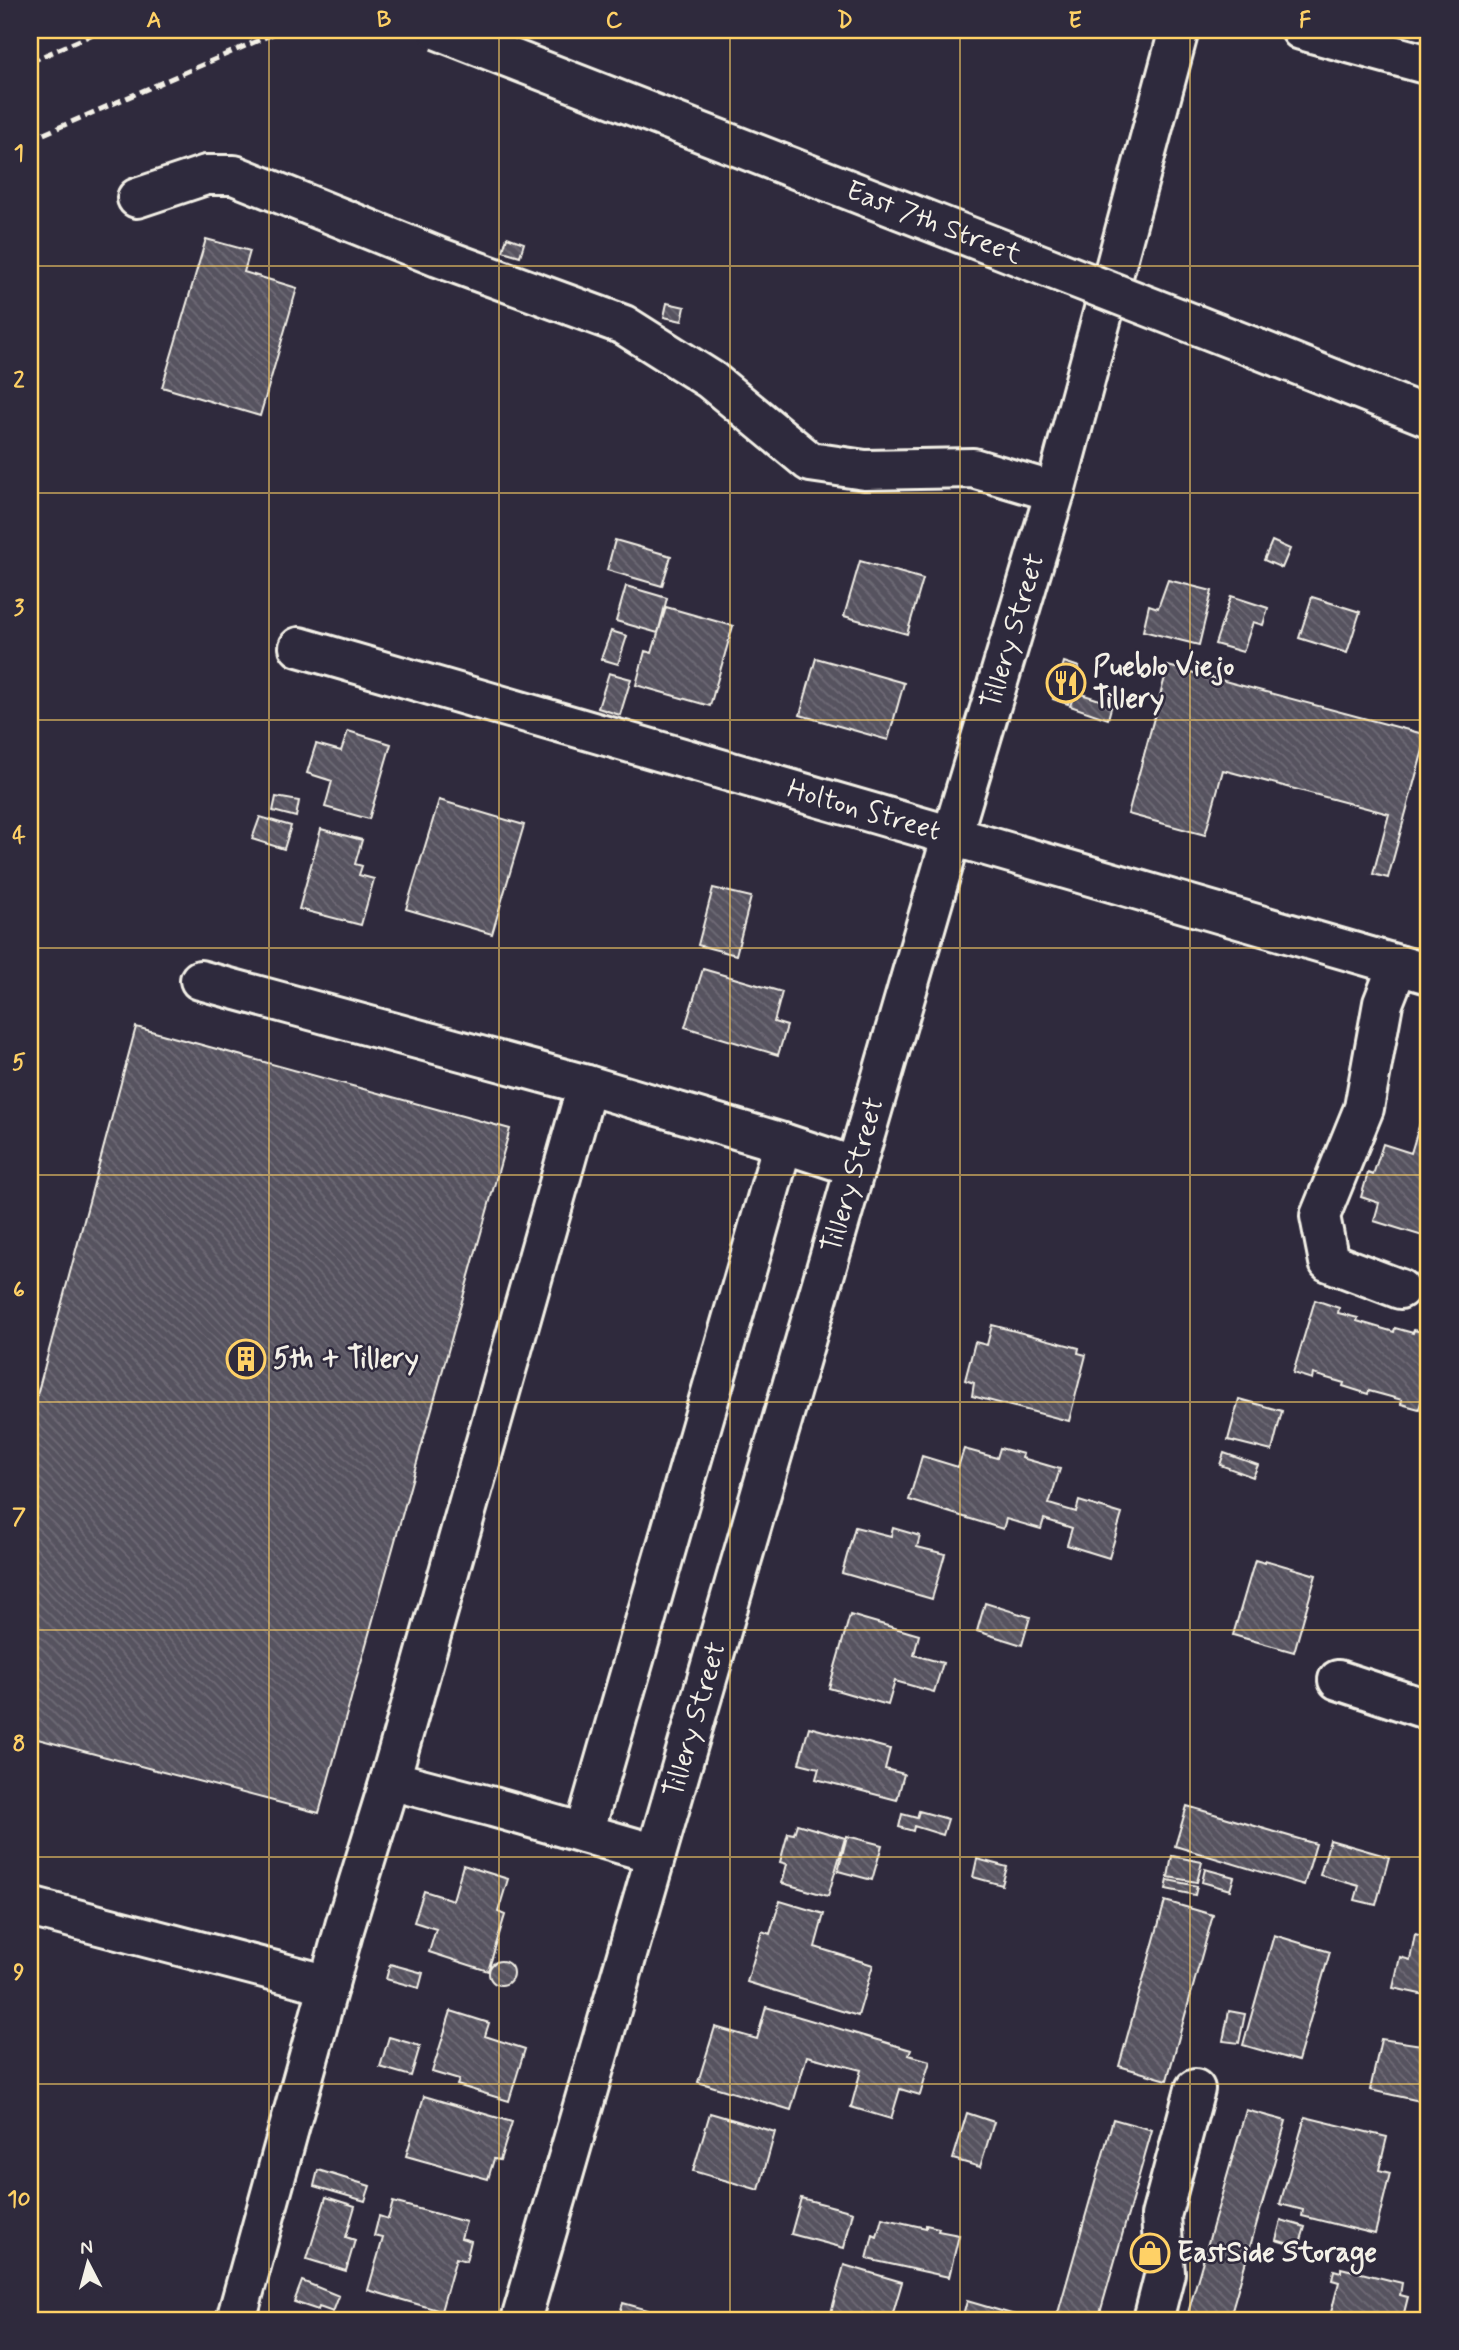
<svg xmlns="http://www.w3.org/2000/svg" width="1459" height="2350" viewBox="0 0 1459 2350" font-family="Mynerve,sans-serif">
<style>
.building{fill:url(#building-back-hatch);stroke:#f4f1e8;stroke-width:2}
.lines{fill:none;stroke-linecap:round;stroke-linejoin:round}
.minor-casing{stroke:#f4f1e8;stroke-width:44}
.major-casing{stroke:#f4f1e8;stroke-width:44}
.minor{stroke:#2f2a3d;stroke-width:38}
.major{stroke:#2f2a3d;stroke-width:38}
.rail{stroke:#f4f1e8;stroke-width:5;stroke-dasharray:10 5;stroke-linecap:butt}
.major-bridge-casing{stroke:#f4f1e8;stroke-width:44;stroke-linecap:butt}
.major-bridge{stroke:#2f2a3d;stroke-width:38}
.grid{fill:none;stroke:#ffd166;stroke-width:2;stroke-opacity:0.55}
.labels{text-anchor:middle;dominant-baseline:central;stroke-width:5;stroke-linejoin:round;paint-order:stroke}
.street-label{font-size:28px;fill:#f4f1e8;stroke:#2f2a3d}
.poi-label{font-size:28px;font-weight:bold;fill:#f4f1e8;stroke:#2f2a3d;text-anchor:start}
.neatline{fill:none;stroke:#ffd166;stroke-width:2.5}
.grid-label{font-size:23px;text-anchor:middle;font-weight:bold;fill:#ffd166}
</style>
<defs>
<pattern id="building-back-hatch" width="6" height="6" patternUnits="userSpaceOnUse" patternTransform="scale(1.75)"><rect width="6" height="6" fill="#56525f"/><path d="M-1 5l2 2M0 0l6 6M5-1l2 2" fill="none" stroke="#6f6b76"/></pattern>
</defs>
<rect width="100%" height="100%" fill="#2f2a3d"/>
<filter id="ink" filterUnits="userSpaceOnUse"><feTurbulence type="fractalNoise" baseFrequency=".0143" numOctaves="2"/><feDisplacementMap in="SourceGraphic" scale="14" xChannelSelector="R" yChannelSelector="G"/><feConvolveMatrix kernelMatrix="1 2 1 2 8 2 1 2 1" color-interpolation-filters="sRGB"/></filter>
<g filter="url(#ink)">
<path class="building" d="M1429 213V245L1421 242Z
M507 237 524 243 520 256 503 251Z
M206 239 250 251 244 272 297 288 260 416 162 387Z
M667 303 685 307 682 321 664 317Z
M615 540 671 556 662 586 607 570Z
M1272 541 1290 549 1282 568 1264 560Z
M860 561 923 579 907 634 844 616Z
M1168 580 1212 591 1199 645 1143 631 1149 605 1158 608Z
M626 586 667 598 658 633 616 621Z
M1231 596 1268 608 1263 625 1253 622 1243 652 1215 644Z
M1312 597 1360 612 1347 653 1299 638Z
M666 607 733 626 710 706 636 685 645 651 652 653Z
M611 631 627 636 618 664 601 659Z
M816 658 904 683 888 740 800 715Z
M1064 662 1079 667 1068 704 1053 699Z
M1168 666 1427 735 1388 878 1373 874 1389 814 1223 770 1205 835 1128 814Z
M609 673 631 679 620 715 598 708Z
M1075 692 1112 704 1108 719 1070 706Z
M348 731 391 744 369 819 325 807 332 781 307 773 316 744 341 751Z
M276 797 299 801 296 817 273 811Z
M439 800 524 825 492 934 406 909Z
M260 817 291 826 284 849 252 839Z
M321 829 362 840 355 864 362 866 359 875 374 879 361 925 299 909Z
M713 888 751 897 736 955 698 945Z
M703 969 782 992 774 1022 787 1026 778 1055 685 1027Z
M136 1027 510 1129 319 1813 30 1737V1421Z
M1429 1093V1238L1374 1221 1379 1203 1361 1197 1368 1173 1373 1175 1383 1144 1411 1153Z
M1315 1300 1339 1308 1338 1313 1358 1318 1357 1321 1394 1332 1395 1328 1413 1333 1414 1330 1429 1334V1374L1419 1409 1401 1404 1402 1400 1369 1391 1368 1394 1343 1386 1344 1383 1313 1374 1312 1379 1293 1373Z
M992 1325 1079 1348 1078 1353 1086 1355 1069 1421 972 1396 974 1383 965 1380 975 1342 987 1345Z
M1239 1399 1282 1411 1272 1451 1228 1440Z
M1000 1448 1023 1454 1022 1458 1060 1469 1049 1504 1076 1512 1079 1501 1122 1514 1109 1558 1067 1545 1072 1528 1044 1519 1041 1529 1006 1519 1003 1529 909 1500 922 1456 958 1467 964 1449 997 1458Z
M1224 1453 1258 1465 1253 1477 1220 1465Z
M855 1527 891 1536 893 1528 920 1536 917 1547 945 1554 932 1599 842 1573Z
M1255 1560 1265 1563V1560L1316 1575 1294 1652 1233 1635Z
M985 1603 1030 1617 1022 1645 977 1631Z
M850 1615 919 1635 914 1655 943 1663 934 1692 895 1681 888 1705 829 1688Z
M809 1727 890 1749 885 1769 904 1774 897 1800 816 1779 819 1768 799 1763Z
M1187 1806 1316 1844 1304 1885 1175 1846Z
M919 1811 948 1819 943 1835 914 1826 913 1831 899 1827 902 1814 917 1818Z
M797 1824 845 1838 828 1896 782 1883 787 1864 780 1862 788 1833 794 1834Z
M847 1836 882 1845 872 1880 838 1871Z
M1330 1840 1389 1857 1376 1905 1355 1900 1359 1886 1320 1875Z
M1172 1856 1202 1862 1197 1882 1168 1877Z
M977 1859 1007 1867 1002 1885 973 1877Z
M463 1865 508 1879 498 1912 505 1915 488 1971 429 1952 436 1929 414 1922 424 1891 453 1900Z
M1205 1869 1234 1877 1230 1890 1202 1882Z
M1168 1880 1197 1886 1195 1895 1166 1889Z
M780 1901 824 1914 815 1947 873 1965 858 2016 747 1982 762 1931 770 1934Z
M1165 1901 1213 1915 1167 2080 1119 2066Z
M1415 1934 1429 1938V1996L1393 1988 1400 1957 1410 1960Z
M1274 1935 1330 1952 1298 2061 1243 2045Z
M489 1973a12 12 0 1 1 24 0a12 12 0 1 1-24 0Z
M390 1964 423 1973 419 1988 386 1979Z
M766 2007 911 2050 909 2055 930 2061 920 2095 900 2089 891 2119 851 2107 861 2070 807 2056 791 2110 698 2082 715 2027 757 2039Z
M451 2011 489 2023 485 2036 525 2049 509 2101 457 2085 459 2080 432 2072Z
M1229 2011 1245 2014 1239 2043 1223 2041Z
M389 2037 420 2046 411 2076 380 2067Z
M1381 2039 1429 2046V2103L1370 2090Z
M424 2096 512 2122 500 2160 494 2159 488 2179 406 2156Z
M1246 2110 1286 2121 1229 2320H1186Z
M710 2113 775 2132 759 2190 693 2171Z
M967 2113 994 2122 980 2167 953 2159Z
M1305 2117 1387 2137 1379 2170 1390 2173 1375 2234 1302 2216 1303 2210 1280 2204Z
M1113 2119 1152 2130 1098 2320H1056Z
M318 2170 370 2186 365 2201 314 2186Z
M326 2197 355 2206 346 2237 355 2240 346 2271 307 2259Z
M801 2198 853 2212 844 2248 791 2234Z
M393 2202 466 2222 461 2238 471 2241 466 2261 456 2258 441 2311 368 2290 383 2238 374 2236 379 2216 388 2219Z
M882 2218 926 2228V2225L939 2228 938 2231 959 2235 949 2277 867 2259 873 2235 877 2237Z
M1281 2220 1305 2227 1299 2247 1276 2240Z
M844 2265 902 2282 891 2320H829Z
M1341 2268 1402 2283 1400 2295 1408 2297 1403 2317 1394 2315 1393 2320H1329L1339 2282 1332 2280 1334 2270 1341 2272Z
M302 2281 339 2296 333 2312 319 2307 318 2310 294 2302Z
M967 2301 1022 2317V2320H962Z
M623 2303 683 2320H618Z"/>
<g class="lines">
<defs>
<g id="minor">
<path d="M1301 30 1429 65"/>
<path d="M137 198 206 175H234L438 257 624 325 711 380 810 462 865 470 973 468 1055 492"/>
<path id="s1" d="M299 647 1429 974"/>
<path d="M1398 965 1383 1003 1364 1108 1320 1216 1329 1262 1400 1289"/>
<path d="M200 980 587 1085"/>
<path d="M783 1143 856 1167"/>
<path d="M1338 1680 1429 1710"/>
<path d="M390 1780 587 1085 783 1143 584 1833"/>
<path d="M30 1907 329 1985"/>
<path d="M236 2320 345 1926 390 1780 493 1807 656 1854"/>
<path id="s2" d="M521 2320 952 835 1055 492 1179 30"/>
<path d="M1153 2320 1165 2273 1161 2216 1195 2089"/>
</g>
<path id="major" d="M1258 349 1429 417"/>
</defs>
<use href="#minor" class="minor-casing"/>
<use href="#major" class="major-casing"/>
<use href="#minor" class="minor"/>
<use href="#major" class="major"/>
<path class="rail" d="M30 62 102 30
M30 140 282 30"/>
<defs>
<g id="major-bridge">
<path id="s3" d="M438 30 1258 349"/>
</g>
</defs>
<use href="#major-bridge" class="major-bridge-casing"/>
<use href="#major-bridge" class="major-bridge"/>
</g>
</g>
<path class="grid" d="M269 30V2320M499 30V2320M730 30V2320M960 30V2320M1190 30V2320M30 266H1429M30 493H1429M30 720H1429M30 948H1429M30 1175H1429M30 1402H1429M30 1630H1429M30 1857H1429M30 2084H1429"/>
<defs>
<symbol id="restaurant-ring" viewBox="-11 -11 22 22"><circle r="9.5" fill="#2f2a3d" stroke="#ffd166" stroke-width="1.5"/><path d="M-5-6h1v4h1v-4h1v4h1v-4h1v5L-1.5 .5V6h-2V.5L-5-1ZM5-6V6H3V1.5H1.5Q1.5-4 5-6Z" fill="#ffd166"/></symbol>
<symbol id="building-ring" viewBox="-11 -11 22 22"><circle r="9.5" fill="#2f2a3d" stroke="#ffd166" stroke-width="1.5"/><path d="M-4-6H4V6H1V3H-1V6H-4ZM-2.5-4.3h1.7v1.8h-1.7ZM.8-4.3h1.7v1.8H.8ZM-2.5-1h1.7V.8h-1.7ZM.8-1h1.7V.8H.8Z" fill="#ffd166"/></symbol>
<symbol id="shop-ring" viewBox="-11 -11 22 22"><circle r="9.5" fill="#2f2a3d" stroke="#ffd166" stroke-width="1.5"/><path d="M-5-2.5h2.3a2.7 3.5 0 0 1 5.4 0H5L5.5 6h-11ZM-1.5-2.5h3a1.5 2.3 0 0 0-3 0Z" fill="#ffd166"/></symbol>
</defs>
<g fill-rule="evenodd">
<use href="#restaurant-ring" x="1044" y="661" width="44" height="44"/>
<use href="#building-ring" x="224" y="1337" width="44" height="44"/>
<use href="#shop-ring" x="1128" y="2231" width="44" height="44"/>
</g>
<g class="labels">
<g class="street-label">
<text stroke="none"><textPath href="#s3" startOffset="532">East 7th Street</textPath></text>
<text stroke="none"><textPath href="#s2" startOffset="1759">Tillery Street</textPath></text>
<text stroke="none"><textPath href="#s1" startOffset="588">Holton Street</textPath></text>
<text stroke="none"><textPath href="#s2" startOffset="1192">Tillery Street</textPath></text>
<text stroke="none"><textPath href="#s2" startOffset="625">Tillery Street</textPath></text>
</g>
<g class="poi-label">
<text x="1093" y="667">Pueblo Viejo<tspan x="1093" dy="32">Tillery</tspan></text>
<text x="273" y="1359">5th + Tillery</text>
<text x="1177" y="2253">EastSide Storage</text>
</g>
</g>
<rect width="1459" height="2350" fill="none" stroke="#2f2a3d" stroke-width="77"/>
<g transform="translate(88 2263) rotate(354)" stroke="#2f2a3d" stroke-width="5" paint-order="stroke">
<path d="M0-5L12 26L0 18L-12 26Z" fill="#f4f1e8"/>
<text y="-10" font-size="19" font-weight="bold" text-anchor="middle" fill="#f4f1e8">N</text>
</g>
<rect x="38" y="38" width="1382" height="2274" class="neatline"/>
<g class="grid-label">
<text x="154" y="27">A</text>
<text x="384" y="27">B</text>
<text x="614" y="27">C</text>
<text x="845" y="27">D</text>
<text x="1075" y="27">E</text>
<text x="1305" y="27">F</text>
<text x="19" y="160">1</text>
<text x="19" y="387">2</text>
<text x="19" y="615">3</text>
<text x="19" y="842">4</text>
<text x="19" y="1069">5</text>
<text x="19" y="1297">6</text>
<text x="19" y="1524">7</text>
<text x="19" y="1751">8</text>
<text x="19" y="1979">9</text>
<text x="19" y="2206">10</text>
</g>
</svg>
